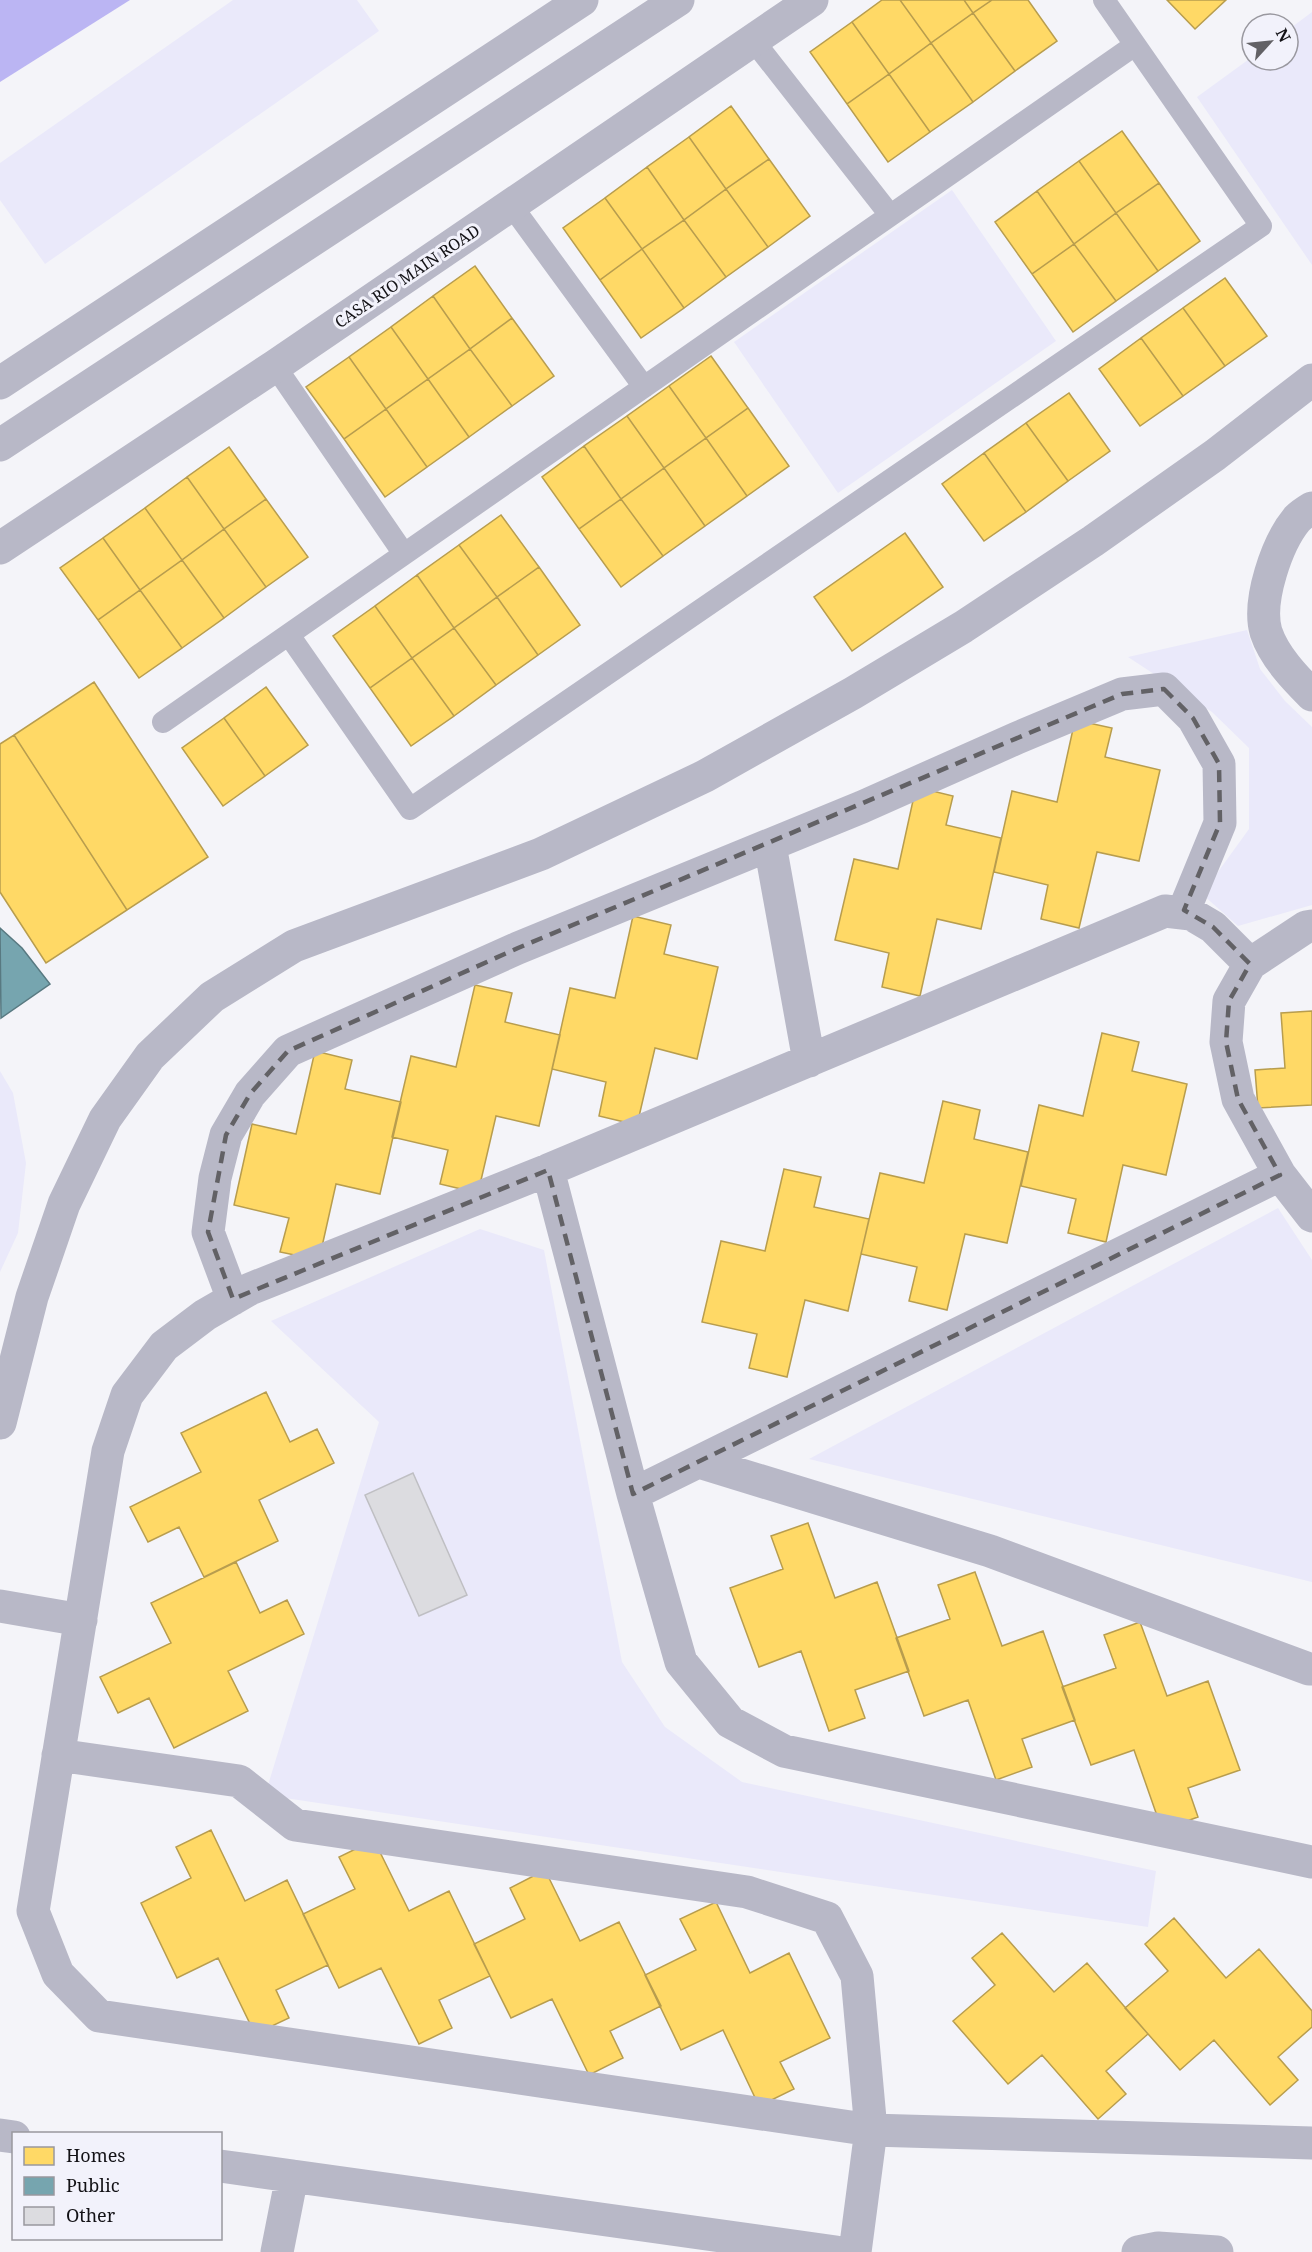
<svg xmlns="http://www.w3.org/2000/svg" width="1312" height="2252" viewBox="0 0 1312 2252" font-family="'Noto Serif',serif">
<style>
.green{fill:#eae9fa}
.water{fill:#bbb5f3}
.homes{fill:#ffd966;stroke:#b89d4e;stroke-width:1.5}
.public{fill:#76a5af;stroke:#587981;stroke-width:1.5}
.building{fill:#dcdce0;stroke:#bfbfc3;stroke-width:1.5}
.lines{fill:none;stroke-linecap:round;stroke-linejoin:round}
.service{stroke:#b8b8c7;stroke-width:22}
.minor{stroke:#b8b8c7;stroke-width:33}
.tertiary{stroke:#b8b8c7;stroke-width:33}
.marked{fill:none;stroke:#626165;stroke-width:4.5;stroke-dasharray:12 8;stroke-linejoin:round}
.labels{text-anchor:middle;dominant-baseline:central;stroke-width:6;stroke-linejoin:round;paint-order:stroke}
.street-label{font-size:16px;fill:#131216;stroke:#f2f2fb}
</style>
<rect width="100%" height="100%" fill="#f4f4f9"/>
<path class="green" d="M233 0H357L379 31 45 264 0 200V163Z
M1312 12V265L1197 97 1252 57V60H1288V30Z
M952 190 1056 341 838 493 734 342Z
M1247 630 1260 669 1285 701 1312 727V905L1238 926 1202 894 1249 829V748L1212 712 1128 657Z
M0 1071 13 1093 26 1163 18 1233 0 1272Z
M1278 1208 1312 1260V1582L809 1459Z
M480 1229 544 1250 622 1662 665 1727 742 1782 1156 1871 1148 1927 265 1795 379 1422 271 1321Z"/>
<path class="water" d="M0 0H130L0 82Z"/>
<path class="homes" d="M882 0H900L931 43 889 74 852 22Z
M900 0H964L973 13 931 43Z
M964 0H992L973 13Z
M992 0H1028L1057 41 1015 71 973 13Z
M1167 0H1226L1195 29Z
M973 13 1015 71 973 102 931 43Z
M852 22 889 74 847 104 810 52Z
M931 43 973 102 930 132 889 74Z
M889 74 930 132 888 162 847 104Z
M731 106 769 159 726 189 689 137Z
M1122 131 1159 183 1116 213 1079 161Z
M689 137 726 189 684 220 647 167Z
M769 159 810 216 768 247 726 189Z
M1079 161 1116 213 1074 244 1037 191Z
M647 167 684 220 642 249 605 198Z
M1159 183 1200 241 1158 271 1116 213Z
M726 189 768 247 726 277 684 220Z
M1037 191 1074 244 1032 274 995 222Z
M605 198 642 249 600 280 563 228Z
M1116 213 1158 271 1116 301 1074 244Z
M684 220 726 277 684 308 642 249Z
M1074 244 1116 301 1073 332 1032 274Z
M642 249 684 308 641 338 600 280Z
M475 266 512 318 470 349 433 296Z
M1225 278 1267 336 1225 366 1183 308Z
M433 296 470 349 428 379 391 327Z
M1183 308 1225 366 1183 396 1141 338Z
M512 318 554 376 512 406 470 349Z
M391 327 428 379 386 409 349 357Z
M1141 338 1183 396 1140 426 1099 369Z
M470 349 512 406 469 437 428 379Z
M711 356 748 408 706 438 669 386Z
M349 357 386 409 344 439 306 387Z
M428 379 469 437 427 467 386 409Z
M669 386 706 438 664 468 627 416Z
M1069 393 1110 451 1068 481 1026 423Z
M748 408 789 466 747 496 706 438Z
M386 409 427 467 385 497 344 439Z
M627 416 664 468 621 499 584 446Z
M1026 423 1068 481 1026 512 984 453Z
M706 438 747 496 705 526 664 468Z
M584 446 621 499 579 529 542 477Z
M229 447 266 499 224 529 187 477Z
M984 453 1026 512 984 541 942 484Z
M664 468 705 526 663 556 621 499Z
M187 477 224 529 182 560 145 508Z
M266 499 308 557 266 587 224 529Z
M621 499 663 556 621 587 579 529Z
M145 508 182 560 140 590 103 538Z
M501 515 539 567 497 597 459 545Z
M224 529 266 587 224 618 182 560Z
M905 533 943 587 852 651 814 597Z
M103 538 140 590 98 620 60 568Z
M459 545 497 597 454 628 417 575Z
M182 560 224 618 182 648 140 590Z
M539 567 580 625 538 655 497 597Z
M417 575 454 628 412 658 375 606Z
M140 590 182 648 139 678 98 620Z
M497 597 538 655 496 685 454 628Z
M375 606 412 658 370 688 333 636Z
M454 628 496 685 454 716 412 658Z
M412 658 454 716 411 746 370 688Z
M94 682 208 857 127 910 14 735Z
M266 687 308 745 265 776 224 718Z
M224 718 265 776 223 806 182 748Z
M1075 720 1112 728 1105 757 1160 770 1139 861 1097 852 1079 928 1041 919 1048 885 994 872 1012 791 1057 802Z
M14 735 127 910 46 963 0 892V744Z
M916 787 953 796 946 825 1001 838 981 929 937 919 920 996 882 987 889 953 835 940 854 859 898 869Z
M633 916 671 925 664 954 718 967 697 1059 655 1048 637 1125 599 1116 606 1082 552 1069 570 988 615 998Z
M475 985 512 993 505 1022 560 1035 539 1126 496 1116 478 1193 440 1184 448 1150 392 1137 411 1056 456 1067Z
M1312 1011V1105L1258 1108 1255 1070 1285 1068 1281 1013Z
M1102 1033 1139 1042 1132 1071 1187 1084 1166 1175 1123 1165 1106 1242 1068 1233 1076 1199 1021 1186 1039 1105 1083 1116Z
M315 1051 352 1060 345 1089 401 1102 380 1194 336 1184 319 1260 280 1252 289 1218 234 1205 252 1124 296 1134Z
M943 1101 980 1110 974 1139 1028 1152 1007 1243 965 1234 947 1310 909 1301 917 1267 861 1254 880 1173 924 1183Z
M784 1169 821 1177 814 1207 869 1219 848 1311 805 1300 787 1377 749 1368 757 1334 702 1322 721 1241 765 1251Z
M266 1392 290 1442 317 1429 334 1463 259 1500 278 1541 204 1577 179 1527 148 1542 130 1507 201 1472 181 1433Z
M808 1523 835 1598 877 1582 909 1671 855 1690 865 1718 829 1731 801 1651 759 1667 730 1588 783 1569 771 1536Z
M236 1562 260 1613 287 1600 304 1634 228 1671 248 1711 174 1748 149 1698 118 1713 100 1677 171 1643 151 1603Z
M975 1572 1002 1646 1043 1631 1075 1720 1022 1739 1032 1767 996 1780 968 1700 924 1716 896 1638 950 1619 938 1585Z
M1140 1622 1167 1696 1208 1681 1240 1770 1188 1788 1198 1817 1162 1830 1134 1750 1091 1765 1062 1687 1116 1668 1104 1635Z
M211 1830 245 1901 287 1880 328 1965 276 1990 289 2018 255 2034 218 1958 177 1978 141 1903 191 1878 176 1847Z
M374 1840 409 1911 449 1891 490 1976 439 2000 452 2028 419 2044 381 1968 339 1988 303 1914 355 1889 339 1857Z
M545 1870 580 1941 619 1922 661 2006 610 2031 623 2058 589 2075 552 1999 511 2018 474 1944 525 1919 510 1888Z
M716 1902 750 1973 789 1953 830 2038 780 2062 794 2089 759 2106 723 2030 681 2050 645 1975 696 1950 680 1919Z
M1174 1918 1226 1978 1259 1949 1312 2011V2027L1278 2057 1298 2080 1270 2105 1214 2040 1180 2070 1125 2008 1168 1971 1145 1944Z
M1002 1933 1054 1992 1087 1963 1148 2034 1106 2071 1126 2094 1098 2119 1042 2055 1008 2084 953 2021 995 1985 972 1958Z"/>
<path class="public" d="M0 928 22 948 50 984 1 1018Z"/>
<path class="building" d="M413 1473 467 1595 419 1616 365 1495Z"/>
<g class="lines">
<path class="service" d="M753 40 890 215
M511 205 644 387
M275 366 404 554
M289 635 410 809 1261 226 1104 0
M163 722 1135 45"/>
<path class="minor" d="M0 383 582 0
M1312 508C1307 511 1301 515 1297 519 1277 543 1257 601 1266 632 1274 656 1294 677 1312 695
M770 845 809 1061
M1250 964 1306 927 1312 926
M548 1170 250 1289 205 1315 164 1346 127 1395 108 1451 33 1911 58 1974 99 2016 871 2130 1312 2143
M1312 1216 1280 1175 1238 1099 1226 1042 1229 1001 1250 964 1213 927 1191 914 1165 911 548 1170 633 1494 681 1662 730 1722 784 1751 1312 1862
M233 1299 208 1232 215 1178 226 1135 250 1094 288 1051 518 948 862 807 1017 738 1122 694 1164 689 1193 718 1219 764 1220 823 1183 913
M0 1423 32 1297 64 1204 105 1119 150 1056 212 997 294 946 541 854 705 776 853 693 963 627 1093 541 1215 455 1312 380
M699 1462 990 1551 1309 1669H1312
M633 1494 1280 1175
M0 1606 81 1620
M58 1755 239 1781 295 1825 747 1892 827 1918 857 1976 871 2130 855 2252
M0 2135 14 2137
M220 2166 836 2252
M277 2252 292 2176
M1138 2252 1158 2248 1217 2252"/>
<path class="tertiary" d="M0 445 678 0
M0 548 275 366 812 0"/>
</g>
<path class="marked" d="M1164 689 1193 718 1219 764 1220 823 1184 910 1213 927 1250 964 1229 1001 1226 1042 1238 1099 1280 1175 633 1494 548 1170 233 1299 208 1232 226 1135 250 1094 288 1051 518 948 1122 694Z"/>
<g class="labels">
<g class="street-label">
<text transform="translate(407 276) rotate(-34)">CASA RIO MAIN ROAD</text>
</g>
</g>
<rect x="12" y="2132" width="210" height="108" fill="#f2f2fb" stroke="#99989f" stroke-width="1.5"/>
<rect x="24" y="2147" width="30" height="18" fill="#ffd966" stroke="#99989f" stroke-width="1.5"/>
<text x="66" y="2162" font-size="18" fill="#131216">Homes</text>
<rect x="24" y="2177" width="30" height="18" fill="#76a5af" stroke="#99989f" stroke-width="1.5"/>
<text x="66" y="2192" font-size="18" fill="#131216">Public</text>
<rect x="24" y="2207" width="30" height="18" fill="#dcdce0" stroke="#99989f" stroke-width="1.5"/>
<text x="66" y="2222" font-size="18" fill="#131216">Other</text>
<g transform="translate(1270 42) rotate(63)"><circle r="28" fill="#f2f2fb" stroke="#99989f" stroke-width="1.5"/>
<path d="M0-4.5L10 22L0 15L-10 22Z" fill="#626165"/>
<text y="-9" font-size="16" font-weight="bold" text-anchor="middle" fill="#131216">N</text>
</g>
</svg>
